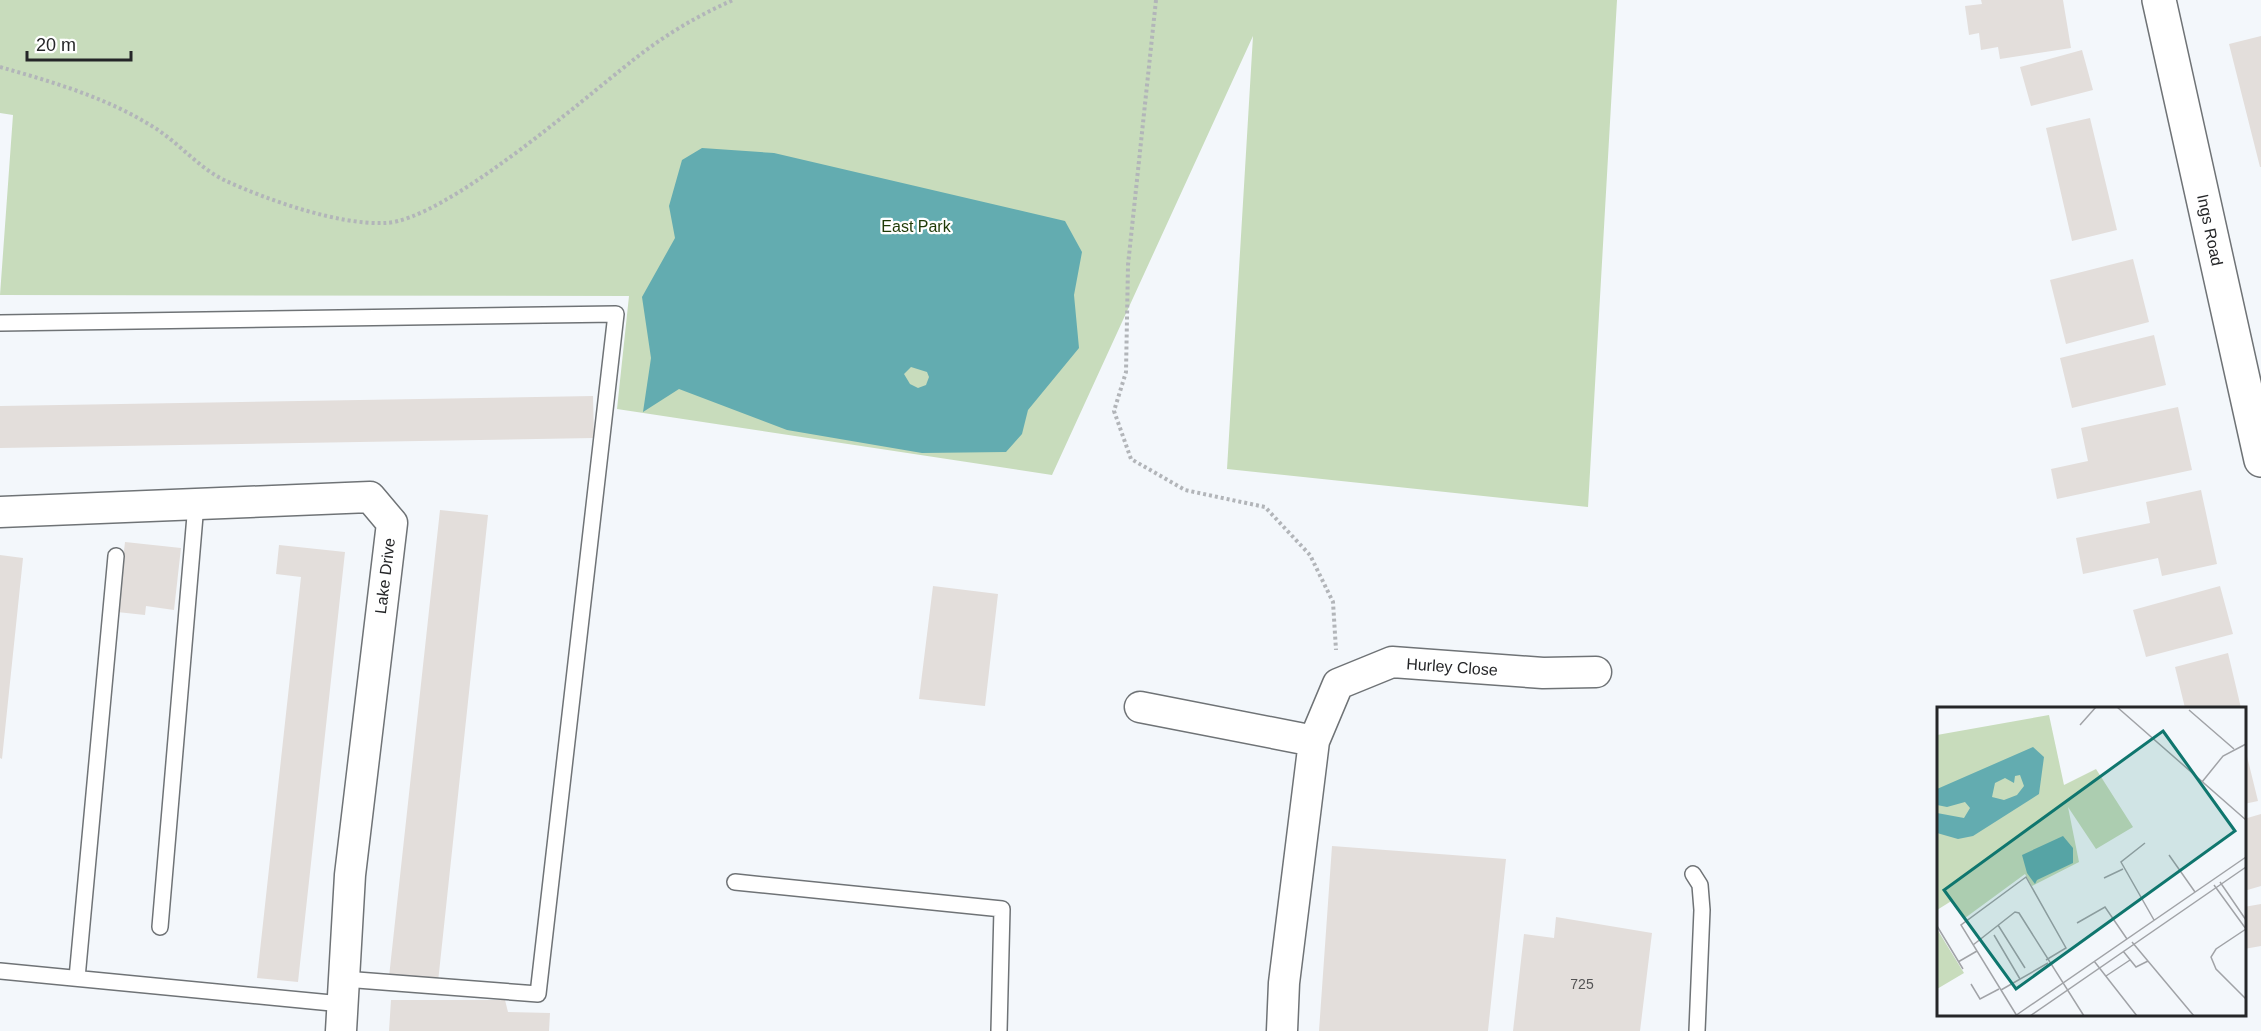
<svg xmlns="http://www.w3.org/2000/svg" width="2261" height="1031" viewBox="0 0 2261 1031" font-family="Arial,sans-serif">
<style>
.green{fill:#c8dcbc}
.water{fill:#63acb0;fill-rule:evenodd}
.building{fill:#e3dedb}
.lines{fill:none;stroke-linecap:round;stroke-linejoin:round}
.lane-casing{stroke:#6f7376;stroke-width:18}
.street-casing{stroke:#6f7376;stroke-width:33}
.secondary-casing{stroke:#6f7376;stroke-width:36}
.path{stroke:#b2b5b9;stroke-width:4;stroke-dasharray:3 3;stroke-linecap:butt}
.lane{stroke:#fff;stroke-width:15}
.street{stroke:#fff;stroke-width:30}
.secondary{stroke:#fff;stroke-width:33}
.labels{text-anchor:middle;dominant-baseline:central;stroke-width:4.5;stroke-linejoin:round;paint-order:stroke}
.number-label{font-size:14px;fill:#545455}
.park-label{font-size:16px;fill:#1f3a06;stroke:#fff}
.street-label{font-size:16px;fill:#252628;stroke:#fff}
.inset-road{fill:none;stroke:#a1a3a7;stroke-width:1.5}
.view{fill:#0f766e;fill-opacity:0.15;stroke:#0f766e;stroke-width:3}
.inset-edge{fill:none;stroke:#252628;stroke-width:3}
</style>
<rect width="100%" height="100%" fill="#f3f7fb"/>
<path class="green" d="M0 0H1617L1588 507 1227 469 1253 36 1052 475 617 409 629 296 0 295 13 115 0 113Z"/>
<path class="water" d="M702 148 774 153 1065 221 1082 252 1074 295 1079 348 1028 410 1022 434 1006 452 922 453 787 430 679 389 643 412 651 358 642 297 675 238 669 206 682 160ZM911 367 927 372 929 377 926 385 918 388 910 384 904 374Z"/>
<path class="building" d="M1981 0H2063L2071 48 2000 59 1998 47 1981 50 1979 33 1969 35 1965 6 1982 4Z
M2261 36V167H2260L2229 44Z
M2082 50 2093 90 2031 106 2020 67Z
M2090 118 2117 230 2072 241 2046 128Z
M2133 259 2149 322 2066 344 2050 280Z
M2154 335 2166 385 2072 408 2060 358Z
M593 396 594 438 0 448V406Z
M2178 407 2192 470 2057 499 2051 469 2088 461 2081 428Z
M2201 490 2217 564 2162 576 2158 558 2083 574 2076 538 2150 523 2146 502Z
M440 510 488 515 438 982 389 977Z
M125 542 181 548 174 610 146 606 145 615 117 612Z
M279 545 345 552 298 982 257 978 301 577 276 574Z
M0 555 23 558 2 759 0 758Z
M933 586 998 594 985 706 919 699Z
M2220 586 2233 634 2146 657 2133 610Z
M2228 653 2241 708H2185L2175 667Z
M2244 744 2258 801 2244 804Z
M2261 814V886L2244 891V819Z
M1332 846 1506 859 1488 1031H1319Z
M2261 904V946L2244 949V907Z
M1556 917 1652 933 1640 1031H1513L1524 934 1554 938Z
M391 1000H505L508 1012 550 1013 549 1031H389Z"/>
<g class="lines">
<defs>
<path id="lane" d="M0 323 616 314 538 994 344 979
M1693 874 1700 885 1702 910 1697 1031
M735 882 1002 909 999 1031
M160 927 196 504
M0 971 342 1004
M77 978 116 556"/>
<path id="street" d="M0 512 370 497 392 523 350 875 341 1031
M1140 707 1314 741
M1282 1031 1284 983 1314 741 1338 684 1392 662 1543 673 1596 672"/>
<path id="secondary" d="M2159 0 2261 460"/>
</defs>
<use href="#lane" class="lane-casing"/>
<use href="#street" class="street-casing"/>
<use href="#secondary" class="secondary-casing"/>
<path class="path" d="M1156 0 1128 265 1126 372 1114 411 1131 459 1185 490 1265 507 1310 555 1333 602 1336 650
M0 67C53 82 108 98 155 128 179 143 199 168 224 180 267 200 338 225 385 223 444 221 582 100 632 61 663 36 697 16 733 0"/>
<use href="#lane" class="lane"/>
<use href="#street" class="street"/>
<use href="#secondary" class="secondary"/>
</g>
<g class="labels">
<g class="number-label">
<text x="1582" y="984">725</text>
</g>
<g class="park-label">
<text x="916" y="226">East Park</text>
</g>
<g class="street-label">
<text transform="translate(2210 230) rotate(78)">Ings Road</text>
<text transform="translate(385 576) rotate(-83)">Lake Drive</text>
<text transform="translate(1452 667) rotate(4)">Hurley Close</text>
</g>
</g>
<g transform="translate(1937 707)">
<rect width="309" height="309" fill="#f3f7fb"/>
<path d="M112 8 127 78 159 62 196 120 159 142 131 100 142 155 95 179 88 167 28 211 16 193 0 203V28ZM0 222 27 266 0 282Z" fill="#c8dcbc"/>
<path d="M96 40 107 50 102 87 36 129 21 132 0 126V106L27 111 33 101 28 95 10 100 0 98V82ZM83 68 87 79 80 88 67 93 55 90 58 76 68 71 77 76 78 69ZM126 129 136 141V156L100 173 98 177 90 166 85 148Z" fill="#63acb0" fill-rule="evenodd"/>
<path class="inset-road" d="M180 0 309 113M252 3 297 42M143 18 159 0M265 75 286 49 309 37M208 136 184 155 217 213M232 148 258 185M167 171 186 162M283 175 309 213M277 178 309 222M140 216 168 200 190 232M61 218 88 261M0 219 26 262M309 222 279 242 274 250 279 262 309 292M57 228 83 272M195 235 257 309M36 238 78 205 82 206 147 309M186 244 199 260 211 254M157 254 200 309M21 255 40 244M169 269 193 253M34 277 43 292 62 282M64 283 111 256M78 309 309 150M80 309 24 218 89 170 129 241 109 253M93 309 309 160"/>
<path class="view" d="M226 24 298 124 79 282 7 183Z"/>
<rect width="309" height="309" class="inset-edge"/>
</g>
<path d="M27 51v9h104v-9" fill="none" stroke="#252628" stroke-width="3"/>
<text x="36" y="51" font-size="18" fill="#252628" stroke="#ffffff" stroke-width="4.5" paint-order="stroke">20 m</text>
</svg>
